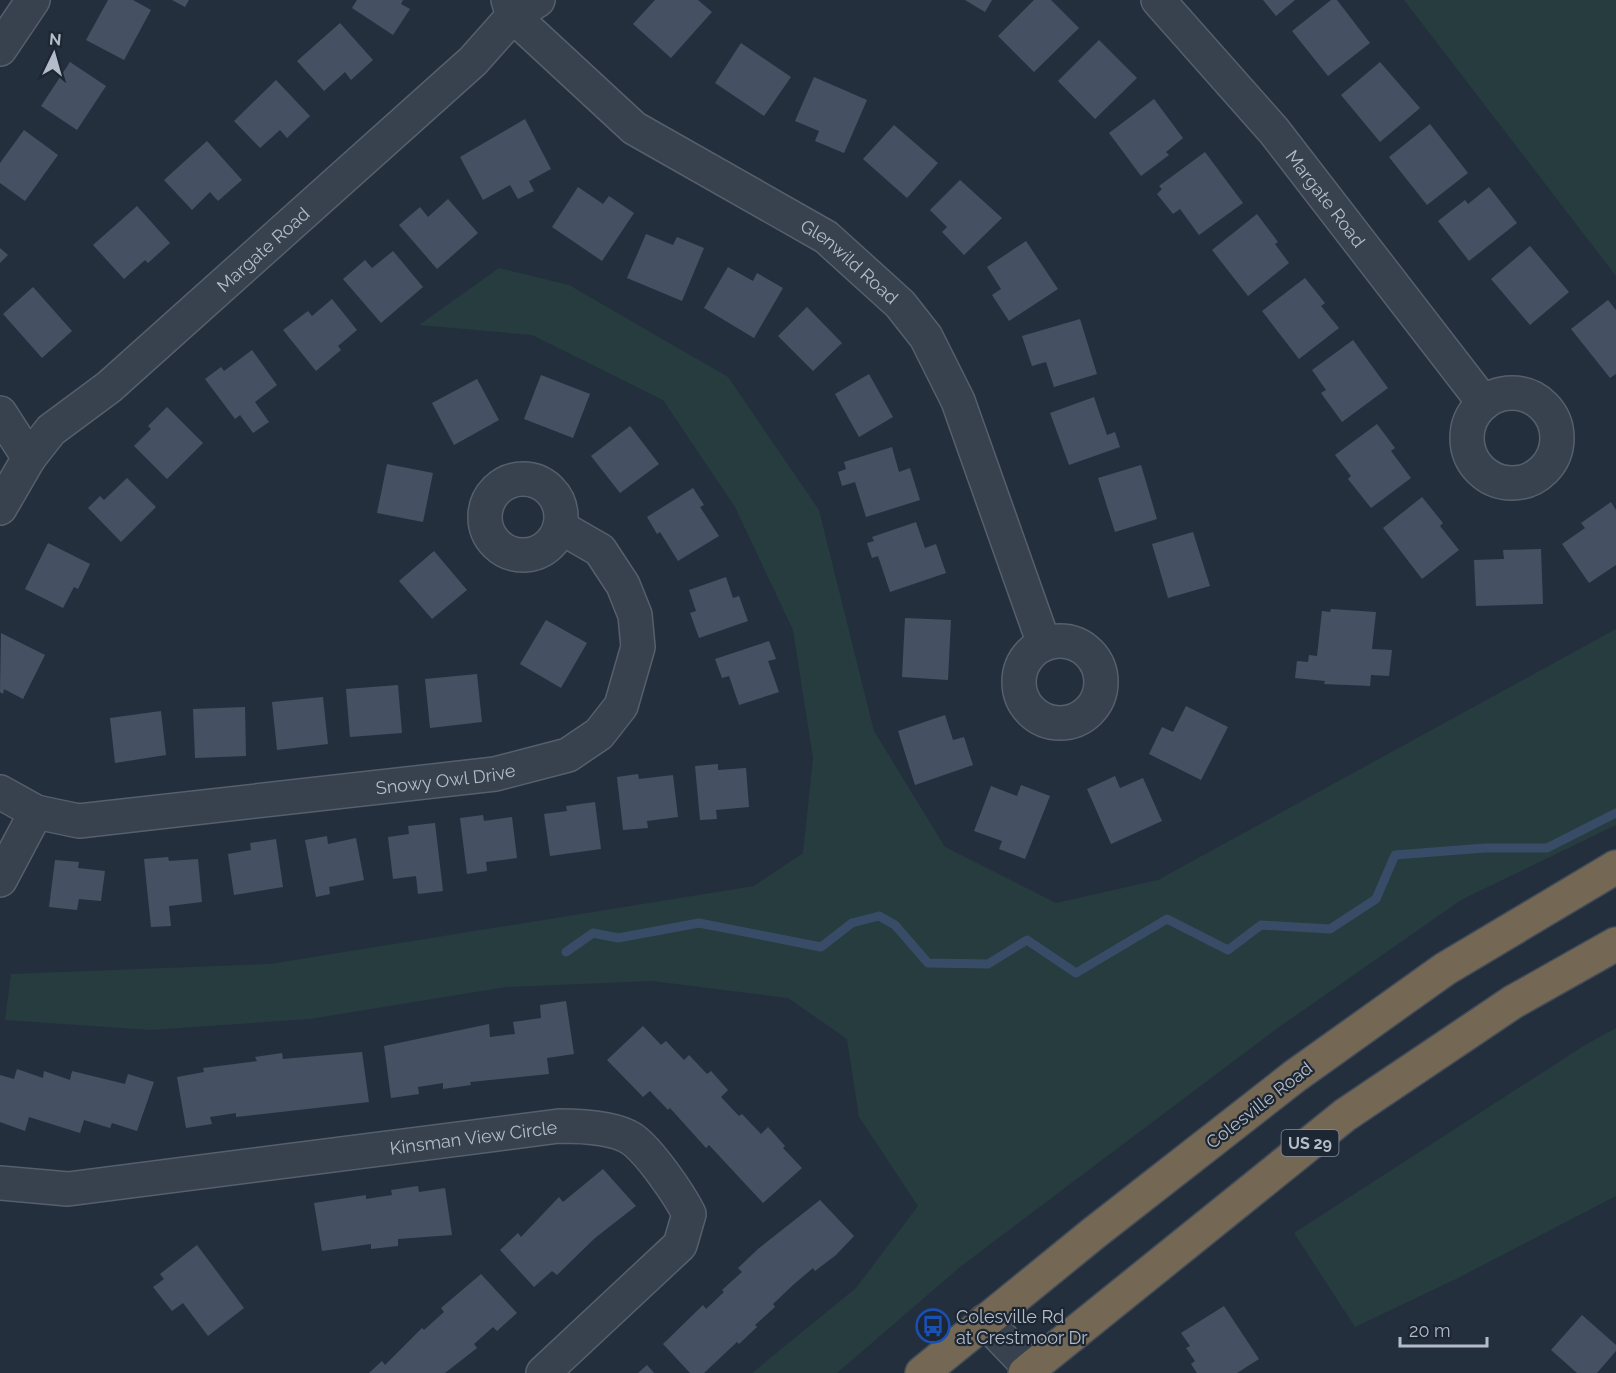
<svg xmlns="http://www.w3.org/2000/svg" width="1616" height="1373" viewBox="0 0 1616 1373" font-family="Raleway,sans-serif">
<style>
.green{fill:#263c3f}
.lines{fill:none;stroke-linecap:round;stroke-linejoin:round}
.stream{stroke:#394c67;stroke-width:9}
.building{fill:#455162}
.minor-casing{stroke:#565f6c;stroke-width:36}
.highway-casing{stroke:#434c59;stroke-width:36}
.minor{stroke:#38414e;stroke-width:33}
.highway{stroke:#746855;stroke-width:33}
.labels{text-anchor:middle;dominant-baseline:central;stroke-width:4.5;stroke-linejoin:round;paint-order:stroke}
.shield{fill:#1d2633;stroke:#878f9c;stroke-width:1.5}
.shield-label{font-size:16px;font-weight:bold;fill:#b4bcc9}
.street-label{font-size:18px;fill:#b4bcc9;stroke:#1d2633}
.poi-label{font-size:18px;fill:#b4bcc9;stroke:#1d2633;text-anchor:start}
</style>
<rect width="100%" height="100%" fill="#242f3e"/>
<path class="green" d="M1404 0H1616V276Z
M499 268 569 285 728 377 819 510 874 731 945 847 1056 903 1158 880 1616 629V825L1461 900 1275 1030 960 1267 837 1373H752L856 1288 918 1206 859 1117 847 1039 788 998 652 981 506 987 310 1019 151 1030 5 1020 11 974 270 964 754 886 803 853 813 758 793 630 735 507 663 400 532 335 419 325Z
M1616 1028V1196L1456 1279 1355 1327 1294 1233 1585 1045Z"/>
<g class="lines">
<path class="stream" d="M566 952 593 933 618 938 699 923 821 947 852 923 879 916 895 925 928 963 988 964 1027 940 1076 973 1167 919 1228 950 1261 925 1330 929 1376 899 1395 855 1485 848H1547L1616 813"/>
</g>
<path class="building" d="M108 0H133L151 10 124 60 86 40Z
M172 0H189L185 7Z
M357 0H403L401 4 410 9 393 35 352 8Z
M655 0H698L712 12 671 58 633 24Z
M965 0H992L985 12Z
M1034 0H1051L1079 28 1034 72 998 36Z
M1263 0H1295L1276 16Z
M1331 0H1337L1370 43 1328 76 1292 31Z
M340 23 373 60 351 80 345 72 324 91 297 61Z
M1099 40 1137 78 1095 119 1058 81Z
M741 43 791 77 764 116 715 83Z
M70 62 106 86 77 130 41 106Z
M1380 62 1420 108 1380 142 1341 95Z
M814 77 867 100 844 153 815 141 819 131 795 121Z
M276 80 310 116 287 138 280 130 260 148 234 121Z
M1154 99 1183 138 1166 152 1169 155 1141 176 1109 133Z
M525 119 551 169 529 181 534 191 518 199 510 185 483 200 460 157Z
M1430 124 1468 173 1427 205 1389 157Z
M894 125 938 163 907 198 863 159Z
M24 130 58 155 25 201 0 183V163Z
M207 141 242 180 218 201 210 192 192 210 164 180Z
M1205 152 1243 203 1199 235 1180 209 1173 214 1157 194 1162 189 1159 186Z
M960 180 1002 218 964 255 942 232 947 227 930 210Z
M578 187 603 204 609 196 634 213 602 261 552 227Z
M1489 187 1517 223 1469 261 1438 221 1465 200 1468 204Z
M448 199 478 233 437 269 399 225 420 207 428 217Z
M137 206 170 243 148 263 145 260 124 279 93 245Z
M1257 214 1278 242 1275 244 1289 263 1248 296 1212 250Z
M646 234 673 245 677 237 704 248 682 301 627 278Z
M1026 241 1058 289 1009 321 992 295 1001 289 987 267Z
M1530 246 1569 292 1530 325 1491 279Z
M0 248 8 255 0 263Z
M393 251 423 287 381 323 343 279 365 260 372 268Z
M728 267 753 281 757 273 783 288 754 338 704 308Z
M1305 278 1325 303 1321 306 1339 328 1299 359 1262 311Z
M33 287 72 331 42 358 3 314Z
M332 299 357 330 338 346 341 350 316 371 283 330 308 311 312 316Z
M1608 300 1616 310V374L1610 378 1571 329Z
M807 307 842 343 813 371 778 336Z
M1080 319 1097 374 1054 387 1046 362 1032 366 1022 336Z
M1353 340 1388 388 1342 422 1321 393 1326 390 1312 370Z
M252 350 277 385 255 402 269 422 253 433 240 415 235 419 205 379 221 367 224 371Z
M869 374 893 417 859 437 835 394Z
M541 375 590 394 573 438 524 419Z
M477 379 499 420 454 445 432 403Z
M1094 397 1107 435 1115 432 1120 447 1069 465 1050 413Z
M167 407 203 443 167 479 134 446 151 429 148 426Z
M1377 424 1395 448 1391 451 1411 478 1371 508 1348 479 1351 476 1335 455Z
M630 426 659 464 620 493 591 456Z
M892 447 899 472 910 468 920 500 866 517 855 482 842 486 838 472 846 469 844 462Z
M387 464 433 473 423 522 377 513Z
M1141 465 1157 519 1115 532 1098 478Z
M127 478 156 507 121 542 88 508 100 496 104 500Z
M693 488 704 505 700 507 719 536 678 561 660 532 657 534 647 517Z
M1422 497 1443 523 1440 526 1459 550 1422 579 1383 528Z
M1611 502 1616 510V565L1589 583 1562 544 1585 528 1581 523Z
M916 522 925 548 936 544 946 573 890 592 878 556 872 558 867 543 874 541 872 537Z
M1193 532 1210 586 1168 598 1152 544Z
M48 543 90 564 78 589 74 587 63 608 25 589Z
M1541 549 1543 604 1476 606 1474 560 1504 559 1503 550Z
M434 551 467 590 432 619 399 581Z
M726 577 733 598 739 596 748 621 699 638 690 613 696 611 689 590Z
M1331 609 1376 612 1372 649 1392 650 1389 676 1371 675 1370 686 1324 684 1325 681 1295 678 1297 661 1308 662 1309 655 1317 656 1322 611 1330 612Z
M905 618 951 620 948 680 902 677Z
M546 620 587 643 561 688 520 664Z
M1 633 45 655 23 699 4 689 3 694 0 692Z
M769 641 776 659 768 661 779 692 739 705 729 676 722 678 715 659Z
M477 674 482 722 430 728 425 679Z
M398 685 402 733 350 737 346 689Z
M323 697 328 744 277 750 272 702Z
M1186 706 1228 727 1201 780 1149 754 1162 727 1173 732Z
M245 707 246 756 195 758 193 709Z
M161 711 166 755 115 763 110 718Z
M945 715 953 740 964 737 973 765 915 785 898 731Z
M718 764V770L746 768 749 807 716 810 717 819 700 820 695 766Z
M638 774 639 779 673 775 678 817 647 821 648 828 623 830 617 777Z
M1115 776 1120 788 1143 778 1162 821 1111 844 1087 789Z
M1021 785 1050 796 1025 859 999 849 1002 841 974 831 991 786 1017 796Z
M595 802 601 849 550 856 544 814 567 811 566 806Z
M483 815 484 821 512 817 517 858 486 862 487 871 467 874 460 818Z
M435 823 443 891 418 894 416 876 393 879 388 837 409 834 408 826Z
M327 836 328 844 356 838 364 880 329 887 330 894 316 897 305 840Z
M276 839 283 887 234 895 228 854 251 850 250 843Z
M168 857 169 861 198 859 202 902 169 906 171 926 151 927 144 859Z
M55 860 79 862 78 868 105 871 101 901 79 899 77 910 49 907Z
M566 1001 574 1054 547 1058 549 1074 470 1082 471 1085 443 1089V1083L418 1087 419 1094 391 1098 384 1046 489 1024 490 1037 515 1034 513 1022 541 1018 540 1005Z
M643 1026 661 1045 666 1041 684 1060 689 1055 707 1074 711 1071 728 1090 721 1097 739 1116 742 1114 761 1134 768 1127 785 1146 783 1148 802 1168 763 1203 709 1145 706 1148 670 1108 668 1110 650 1091 643 1097 607 1060Z
M362 1052 369 1102 236 1117V1113L210 1117 212 1124 186 1128 177 1077 204 1072 203 1068 257 1061 255 1057 282 1053 283 1059Z
M17 1069 43 1078 44 1071 70 1080 72 1071 125 1084 128 1074 154 1082 137 1131 112 1123 110 1128 84 1120 80 1133 29 1117 25 1131 0 1122V1075L14 1079Z
M603 1169 636 1206 595 1238 557 1275 552 1271 534 1287 500 1250 518 1233 521 1237 559 1197 563 1202Z
M418 1186 419 1192 445 1188 452 1235 398 1239V1246L371 1249V1244L322 1251 314 1203 366 1195V1199L392 1195 391 1190Z
M820 1200 854 1236 836 1255 815 1271 813 1268 793 1285 773 1304 775 1307 755 1325 757 1327 739 1344 737 1342 704 1373H690L663 1344 703 1305 706 1309 724 1292 722 1290 742 1272 738 1268 758 1249Z
M197 1245 244 1308 208 1336 183 1303 172 1311 153 1287 164 1279 160 1274Z
M481 1274 517 1313 497 1331 493 1327 474 1344 477 1348 445 1373H369L382 1361 385 1365 422 1328 424 1330 444 1312 441 1308Z
M1224 1306 1259 1359 1237 1373H1197L1191 1364 1195 1361 1186 1348 1190 1346 1181 1333Z
M1582 1315 1616 1345V1351L1597 1373H1577L1551 1350Z
M647 1365 654 1373H638Z"/>
<g class="lines">
<defs>
<g id="minor">
<path id="s1" d="M508 0 513 16 634 128 826 237 900 304 926 337 958 401 1044 644"/>
<path id="s2" d="M1158 0 1274 131 1484 403"/>
<path d="M0 49 33 0"/>
<circle cx="1512" cy="438" r="45"/>
<path d="M0 413 29 458"/>
<circle cx="523" cy="517" r="38"/>
<path id="s3" d="M0 508 29 458 51 430 109 387 473 61 513 16 538 0"/>
<circle cx="1060" cy="682" r="41"/>
<path id="s4" d="M0 792 36 812 79 821 495 774 568 755 599 734 621 706 638 647 635 615 623 585 600 550 560 527"/>
<path d="M0 880 36 812"/>
<path id="s5" d="M0 1183 68 1189 559 1126C580 1126 614 1127 632 1139 650 1152 679 1194 689 1214L680 1245 543 1373"/>
<path d="M985 1321 1035 1373"/>
</g>
<path id="highway" d="M922 1373 1094 1233 1295 1076 1445 969 1616 867
M1025 1373 1345 1115 1513 1002 1616 944"/>
</defs>
<use href="#minor" class="minor-casing"/>
<use href="#highway" class="highway-casing"/>
<use href="#minor" class="minor"/>
<use href="#highway" class="highway"/>
</g>
<defs>
<symbol id="bus-ring" viewBox="-11 -11 22 22"><circle r="9.5" fill="#1d2633" stroke="#1a4fb4" stroke-width="1.5"/><path d="M-5-6H5V4H4V6H2V4H-2V6H-4V4H-5ZM-3.5-4V0h7V-4ZM-3.5 1.2v1.5H-2V1.2ZM2 1.2v1.5H3.5V1.2Z" fill="#1a4fb4"/></symbol>
</defs>
<g fill-rule="evenodd">
<use href="#bus-ring" x="914" y="1307" width="38" height="38"/>
</g>
<g class="labels">
<rect class="shield" x="1281.5" y="1130" width="57" height="26" rx="4.5"/>
<g class="shield-label">
<text x="1310" y="1143">US 29</text>
</g>
<g class="street-label">
<text stroke="none"><textPath href="#s2" startOffset="260">Margate Road</textPath></text>
<text stroke="none"><textPath href="#s3" startOffset="372">Margate Road</textPath></text>
<text stroke="none"><textPath href="#s1" startOffset="436">Glenwild Road</textPath></text>
<text stroke="none"><textPath href="#s4" startOffset="454">Snowy Owl Drive</textPath></text>
<text transform="translate(1259 1105) rotate(-38)">Colesville Road</text>
<text stroke="none"><textPath href="#s5" startOffset="477">Kinsman View Circle</textPath></text>
</g>
<g class="poi-label">
<text x="956" y="1316">Colesville Rd<tspan x="956" dy="21">at Crestmoor Dr</tspan></text>
</g>
</g>
<g transform="translate(54 54) rotate(5)" stroke="#1d2633" stroke-width="4.5" paint-order="stroke">
<path d="M0-4.5L10 22L0 15L-10 22Z" fill="#b4bcc9"/>
<text y="-9" font-size="16" font-weight="bold" text-anchor="middle" fill="#b4bcc9">N</text>
</g>
<path d="M1400 1337v9h87v-9" fill="none" stroke="#b4bcc9" stroke-width="3"/>
<text x="1409" y="1337" font-size="18" fill="#b4bcc9" stroke="#1d2633" stroke-width="4.5" paint-order="stroke">20 m</text>
</svg>
